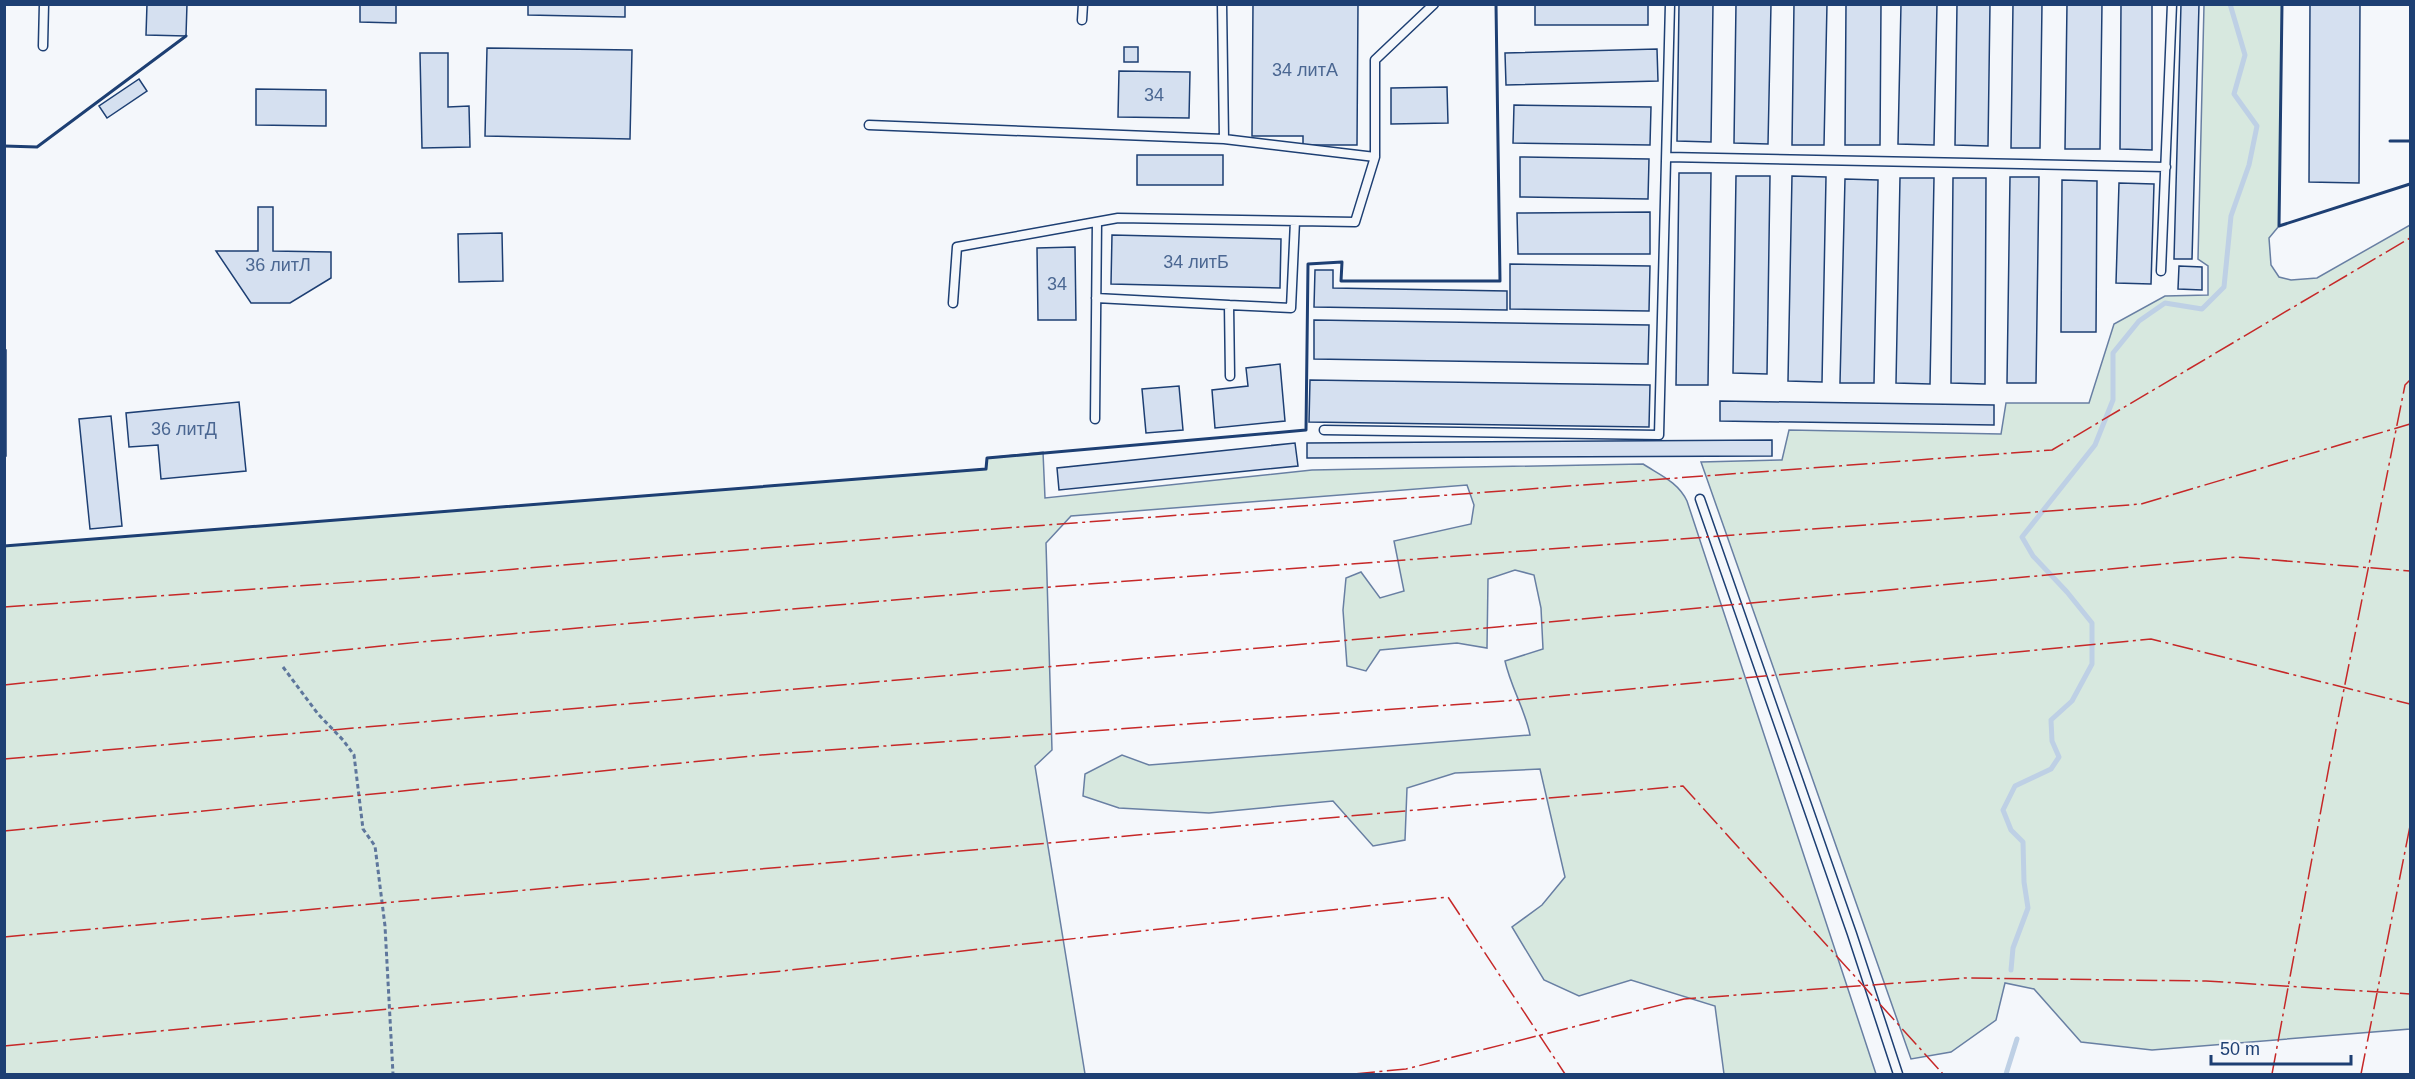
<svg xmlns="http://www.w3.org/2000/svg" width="2415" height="1079" viewBox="0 0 2415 1079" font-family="Helvetica,sans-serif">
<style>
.green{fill:#d7e8df;stroke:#687fa3;stroke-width:1.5}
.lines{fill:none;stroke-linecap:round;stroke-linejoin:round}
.stream{stroke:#bed0e5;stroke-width:5}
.building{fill:#d5e0f0;stroke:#1d3f73;stroke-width:1.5}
.lane-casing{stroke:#1d3f73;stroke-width:11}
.path{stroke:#5e769c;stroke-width:3;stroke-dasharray:4.5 3;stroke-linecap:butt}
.lane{stroke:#f4f7fb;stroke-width:8}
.wall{stroke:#1d3f73;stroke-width:3}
.power{stroke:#c62828;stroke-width:1.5;stroke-dasharray:21 4.5 3 4.5;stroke-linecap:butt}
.labels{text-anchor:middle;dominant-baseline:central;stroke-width:4.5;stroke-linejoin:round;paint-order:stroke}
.number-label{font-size:18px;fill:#4b6792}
</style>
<rect width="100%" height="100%" fill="#f4f7fb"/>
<path class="green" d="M2204 5H2282L2279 226 2269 238 2271 265 2279 277 2291 280 2317 278 2410 225V1029L2152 1050 2081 1042 2034 989 2005 983 1996 1020 1951 1052 1911 1059 1701 462 1782 460 1789 430 2001 434 2006 403H2089L2114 324 2165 296 2208 295V266L2198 259Z
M1043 452 1045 498 1312 470 1643 464C1660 475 1678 482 1687 501L1876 1074H1724L1715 1006 1631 980 1579 996 1544 980 1512 927 1542 905 1565 877 1540 769 1455 773 1407 788 1405 840 1373 846 1333 801 1209 813 1119 808 1083 796 1085 774 1122 755 1149 765 1530 735C1525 709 1511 688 1505 661L1543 649 1541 608 1534 575 1515 570 1488 579 1487 648 1457 643 1380 650 1366 671 1347 666 1343 610 1346 578 1361 572 1380 598 1404 591 1394 541 1471 524 1474 505 1467 485 1071 516 1046 543 1052 750 1035 766 1085 1074H5V546L986 469 987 458Z"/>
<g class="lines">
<path class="stream" d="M2011 970 2013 948 2028 908 2024 882 2023 842 2011 830 2003 810 2015 786 2051 769 2059 757 2052 741 2051 720 2072 701 2092 664V623L2067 592 2033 556 2022 537 2095 445 2113 400V353L2139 321 2165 303 2202 309 2224 287 2231 216 2249 165 2257 126 2234 94 2245 55 2230 4
M2006 1074 2017 1039"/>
</g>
<path class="building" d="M147 4H187L186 36 146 35Z
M360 4H396V23L360 22Z
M528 4H625V17L528 15Z
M1253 4H1358L1357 145H1303V136H1252Z
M1535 4H1648V25H1535Z
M1679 4H1713L1711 142 1677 141Z
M1736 4H1771L1768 144 1734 143Z
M1794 4H1827L1824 145H1792Z
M1846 4H1881L1880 145H1845Z
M1901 4H1937L1934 145 1898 144Z
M1957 4H1990L1988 146 1955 145Z
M2013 4H2042L2040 148H2011Z
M2067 4H2102L2100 149H2065Z
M2121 4H2152V150L2120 149Z
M2181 4H2199L2192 259H2174Z
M2310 4H2360L2359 183 2309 182Z
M1124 47H1138V62H1124Z
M487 48 632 50 630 139 485 136Z
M1657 49 1658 81 1506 85 1505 53Z
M420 53H448V107L469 106 470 147 422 148Z
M1119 71 1190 72 1189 118 1118 117Z
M139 79 147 91 107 118 99 106Z
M1447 87 1448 123 1391 124V88Z
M256 89 326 90V126L256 125Z
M1514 105 1651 107 1650 145 1513 143Z
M1137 155H1223V185H1137Z
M1520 157 1649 159 1648 199 1520 197Z
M1679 173H1711L1708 385H1676Z
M1736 176H1770L1767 374 1733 373Z
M1792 176 1826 177 1822 382 1788 381Z
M2010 177H2039L2036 383H2007Z
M1900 178H1934L1930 384 1896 383Z
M1953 178H1986L1985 384 1951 383Z
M1845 179 1878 180 1874 383H1840Z
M2062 180 2097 181 2096 332H2061Z
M2119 183 2154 184 2151 284 2116 283Z
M258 207H273V251L331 252V278L290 303H251L216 251H258Z
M1650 212V254H1518L1517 213Z
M502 233 503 281 459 282 458 234Z
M1112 235 1281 239 1280 288 1111 284Z
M1075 247 1076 320H1038L1037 248Z
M1510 264 1650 266 1649 311 1510 309Z
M2179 266 2202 267V290L2178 289Z
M1315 270H1333V288L1507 291V310L1314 307Z
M1314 320 1649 325 1648 364 1314 359Z
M4 350H6V456H4Z
M1280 364 1285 421 1215 428 1212 390 1248 386 1246 368Z
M1310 380 1650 385 1649 427 1309 422Z
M1179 386 1183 430 1146 433 1142 389Z
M1720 401 1994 405V425L1720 421Z
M239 402 246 471 161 479 158 445 129 447 126 413Z
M111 416 122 526 90 529 79 419Z
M1772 440V456L1307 458V443Z
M1295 443 1298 466 1059 490 1057 468Z"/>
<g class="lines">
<defs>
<path id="lane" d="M1222 4 1224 139
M1082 20 1083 4
M43 46 44 4
M869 125 1224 139 1375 157V60L1434 4
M1667 157 2166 167
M2161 271 2172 4
M1096 298 1229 305
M953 303 957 247 1118 218 1355 222 1375 157
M1230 376 1229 305 1291 308 1295 221
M1095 419 1097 222
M1324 430 1659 435 1670 4
M1700 499 1852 934 1898 1074"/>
</defs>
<use href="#lane" class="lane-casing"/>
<path class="path" d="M283 667 318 714 343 740 354 755 363 829 375 846 385 926 393 1074"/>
<use href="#lane" class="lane"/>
<path class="wall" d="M2282 4 2279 226 2410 184
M2390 141H2410
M4 146 37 147 186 36
M4 546 986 469 987 458 1306 430 1308 264 1342 262 1341 281H1500L1496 4"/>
<path class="power" d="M4 607 422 577 980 530 2052 450 2410 238
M4 685 420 642 984 592 2141 504 2410 424
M4 759 1497 627 2237 557 2410 571
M4 831 761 755 1505 701 2151 639 2410 704
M4 937 1683 786 1943 1074
M4 1046 782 971 1448 897 1565 1074
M1354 1074 1406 1069 1684 999 1965 978 2206 981 2410 994
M2272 1074 2336 729 2405 385 2410 380
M2361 1074 2410 826"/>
</g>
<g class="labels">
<g class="number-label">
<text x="1305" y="70">34 литА</text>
<text x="1154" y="95">34</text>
<text x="1196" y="262">34 литБ</text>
<text x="278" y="265">36 литЛ</text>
<text x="1057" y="284">34</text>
<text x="184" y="429">36 литД</text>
</g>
</g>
<rect width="2415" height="1079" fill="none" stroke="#1d3f73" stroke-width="12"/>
<path d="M2211 1055v9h140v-9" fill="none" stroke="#1d3f73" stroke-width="3"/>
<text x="2220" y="1055" font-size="18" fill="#1d3f73" stroke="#f4f7fb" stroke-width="4.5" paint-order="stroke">50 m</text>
</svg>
